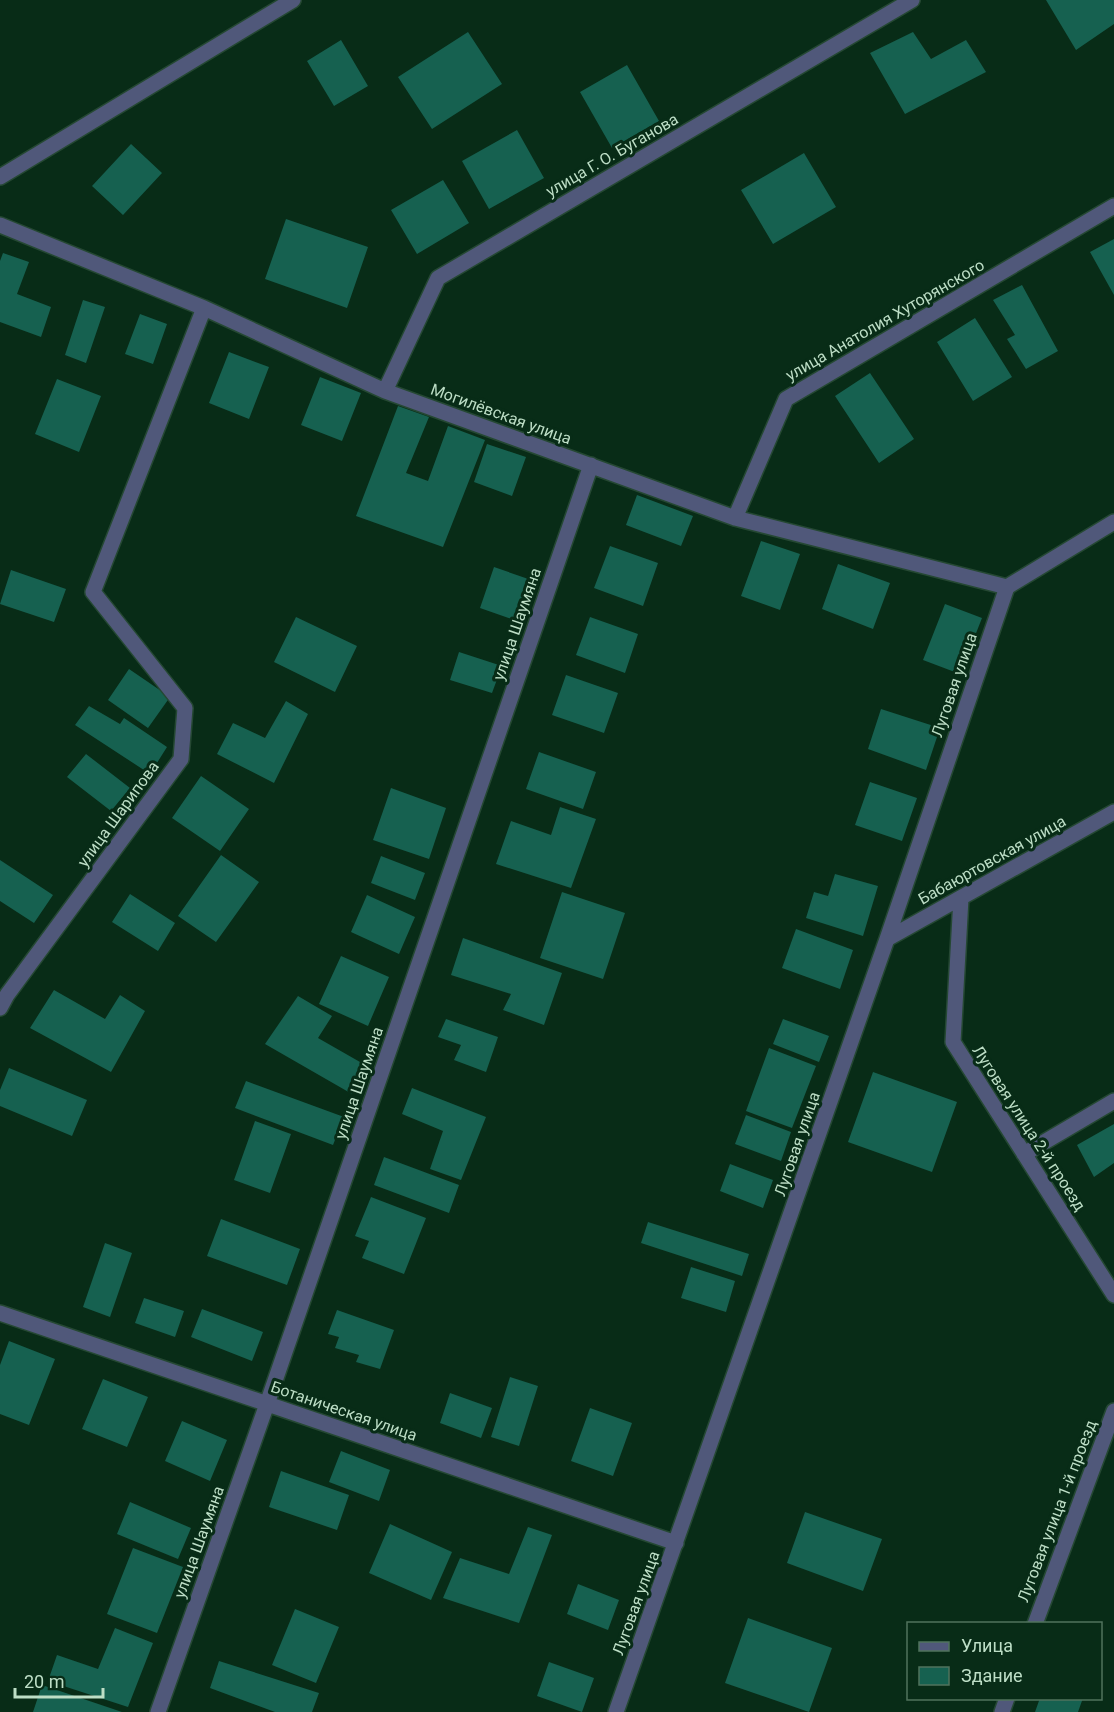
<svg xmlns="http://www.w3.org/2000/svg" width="1114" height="1712" viewBox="0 0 1114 1712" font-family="Roboto,sans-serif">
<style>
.building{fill:#166150}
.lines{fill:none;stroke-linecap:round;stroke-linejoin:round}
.minor-casing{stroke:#254833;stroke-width:18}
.minor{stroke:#50587a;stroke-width:15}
.labels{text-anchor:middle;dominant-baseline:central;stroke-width:6;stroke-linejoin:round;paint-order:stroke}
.street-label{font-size:16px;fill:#bddec6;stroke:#082c17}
</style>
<rect width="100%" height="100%" fill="#082c17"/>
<path class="building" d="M1046 0H1114V24L1076 50Z
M468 32 502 84 432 129 398 77Z
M913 32 931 59 966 40 986 72 905 114 870 53Z
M341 40 368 86 334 106 307 61Z
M627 65 659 121 612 148 580 92Z
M517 130 544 178 489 209 462 161Z
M131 144 162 173 123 215 92 186Z
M804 153 836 207 773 244 741 190Z
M443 180 469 223 417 254 391 210Z
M286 219 368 247 347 308 265 279Z
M1114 239V295L1090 252Z
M3 253 29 262 17 294 51 307 41 337 0 322V261Z
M1022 285 1058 351 1026 369 1007 339 1015 335 993 300Z
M83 300 105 307 86 363 65 355Z
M140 314 167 324 153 364 125 354Z
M975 318 1012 377 973 401 937 342Z
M229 352 269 367 249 419 209 403Z
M870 373 914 439 879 463 835 396Z
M320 377 361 393 342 441 301 425Z
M57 379 101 396 79 452 35 434Z
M398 406 429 417 406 473 428 481 448 426 485 440 443 547 356 516Z
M487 444 526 457 512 496 474 482Z
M637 495 693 516 681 546 626 525Z
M761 541 800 554 780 610 741 596Z
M610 546 658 563 643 606 594 588Z
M838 564 890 583 873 629 822 609Z
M494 567 537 582 523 623 480 608Z
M11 570 66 589 54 622 0 604Z
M945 604 982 618 960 674 923 660Z
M296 617 357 646 335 692 274 662Z
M590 617 638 634 625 673 576 655Z
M459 652 502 666 492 693 450 680Z
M129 669 170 697 148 728 108 700Z
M566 675 618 693 604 733 552 715Z
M286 701 308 714 274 783 217 754 233 723 265 738Z
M89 706 120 724 124 718 167 747 150 774 75 725Z
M881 709 940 728 926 770 868 749Z
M539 752 596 772 583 809 526 789Z
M86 754 130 788 111 811 67 777Z
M201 776 249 809 220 851 172 818Z
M870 782 917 798 902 841 855 825Z
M391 788 446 808 429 859 373 840Z
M560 807 596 819 571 888 496 864 511 821 551 835Z
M221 855 259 882 216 942 178 916Z
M381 856 425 873 415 900 371 883Z
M0 860 53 895 34 923 0 901Z
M835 874 878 886 863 936 806 918 814 892 828 896Z
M562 892 625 913 603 979 540 958Z
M130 894 175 923 158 951 112 922Z
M367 895 415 917 399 954 351 932Z
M796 929 853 950 840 989 782 968Z
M463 938 562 973 544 1025 503 1010 511 994 451 975Z
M341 956 389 977 368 1026 319 1004Z
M54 990 105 1019 120 995 145 1011 111 1072 30 1028Z
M298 996 332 1016 318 1038 367 1066 352 1094 265 1044Z
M446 1019 498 1037 486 1072 454 1060 461 1045 438 1037Z
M783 1019 829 1036 819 1062 773 1044Z
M769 1048 816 1066 792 1128 746 1111Z
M9 1068 87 1100 72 1136 0 1106V1090Z
M873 1072 957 1102 932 1172 848 1142Z
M246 1081 344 1117 333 1145 235 1108Z
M412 1088 486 1117 461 1180 430 1169 443 1131 402 1114Z
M746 1115 791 1132 781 1161 735 1144Z
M255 1121 291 1134 270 1193 234 1180Z
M1114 1124V1163L1094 1177 1077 1145Z
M384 1157 459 1185 449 1213 374 1185Z
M730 1164 773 1180 763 1208 720 1191Z
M371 1197 426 1218 404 1274 362 1258 369 1241 355 1236Z
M221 1219 300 1249 287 1285 207 1256Z
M648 1222 749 1254 742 1276 641 1243Z
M105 1243 132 1253 110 1317 83 1307Z
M691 1267 735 1281 726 1312 681 1298Z
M144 1298 184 1311 175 1337 135 1323Z
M202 1309 263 1332 252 1361 191 1337Z
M337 1310 394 1330 380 1369 356 1362 359 1355 335 1348 339 1337 328 1334Z
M9 1341 55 1359 29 1425 0 1414V1365Z
M510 1377 538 1386 519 1446 491 1437Z
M103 1379 148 1397 127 1447 82 1429Z
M450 1393 492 1408 481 1438 440 1423Z
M590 1408 632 1423 613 1476 571 1461Z
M182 1421 227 1440 210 1481 165 1461Z
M341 1451 390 1470 379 1501 329 1482Z
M281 1471 349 1495 337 1530 269 1507Z
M130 1502 191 1528 178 1559 117 1534Z
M805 1512 882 1539 863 1591 787 1563Z
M390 1524 452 1552 431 1600 369 1573Z
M528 1527 552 1535 519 1623 443 1598 460 1558 509 1574Z
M133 1548 183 1567 157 1633 107 1614Z
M578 1584 619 1600 608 1630 567 1614Z
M295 1609 339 1627 316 1683 272 1665Z
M748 1618 832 1648 809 1712 725 1683Z
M115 1628 153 1643 128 1707 48 1681 57 1655 98 1669Z
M219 1661 319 1693 312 1712H275L210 1688Z
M549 1662 594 1678 582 1712 537 1696Z
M42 1685 122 1712H33Z
M1040 1698H1083L1078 1712H1035Z"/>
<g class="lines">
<defs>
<path id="minor" d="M0 177 293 0
M0 225 204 308 385 391 735 518 1007 587
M385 391 438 278 912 0
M735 518 786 399 1114 206
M1007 587 1114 522
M961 898 953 1042 1114 1295
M887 939 1114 812
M0 1008 7 995 181 759 185 708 93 592 204 308
M1024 1154 1114 1101
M0 1313 676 1543
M1035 1624 1114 1411
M158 1712 267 1404 591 465
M616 1712 887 939 1007 587
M1002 1712 1007 1698"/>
</defs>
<use href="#minor" class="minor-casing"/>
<use href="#minor" class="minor"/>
</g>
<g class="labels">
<g class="street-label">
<text transform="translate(612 155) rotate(-30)">улица Г. О. Буганова</text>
<text transform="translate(885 320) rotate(-30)">улица Анатолия Хуторянского</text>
<text transform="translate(501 414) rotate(20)">Могилёвская улица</text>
<text transform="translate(517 624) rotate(-71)">улица Шаумяна</text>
<text transform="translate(954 685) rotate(-71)">Луговая улица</text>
<text transform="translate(118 814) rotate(-54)">улица Шарипова</text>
<text transform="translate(992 860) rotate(-29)">Бабаюртовская улица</text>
<text transform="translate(359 1083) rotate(-71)">улица Шаумяна</text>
<text transform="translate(1029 1128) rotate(57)">Луговая улица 2-й проезд</text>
<text transform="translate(797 1144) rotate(-71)">Луговая улица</text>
<text transform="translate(344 1411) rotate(19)">Ботаническая улица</text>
<text transform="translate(1057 1511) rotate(-69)">Луговая улица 1-й проезд</text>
<text transform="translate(199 1542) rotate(-70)">улица Шаумяна</text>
<text transform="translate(636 1603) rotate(-70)">Луговая улица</text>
</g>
</g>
<rect x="907" y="1622" width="195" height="78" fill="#082c17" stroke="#50735d" stroke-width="1.5"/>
<rect x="919" y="1642" width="30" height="9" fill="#50587a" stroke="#50735d" stroke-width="1.5"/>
<text x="961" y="1652" font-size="18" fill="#bddec6">Улица</text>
<rect x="919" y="1667" width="30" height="18" fill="#166150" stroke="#50735d" stroke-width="1.5"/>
<text x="961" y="1682" font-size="18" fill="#bddec6">Здание</text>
<path d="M15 1688v9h88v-9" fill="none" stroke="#bddec6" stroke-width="3"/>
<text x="24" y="1688" font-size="18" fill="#bddec6" stroke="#082c17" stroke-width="4.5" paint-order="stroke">20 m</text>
</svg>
